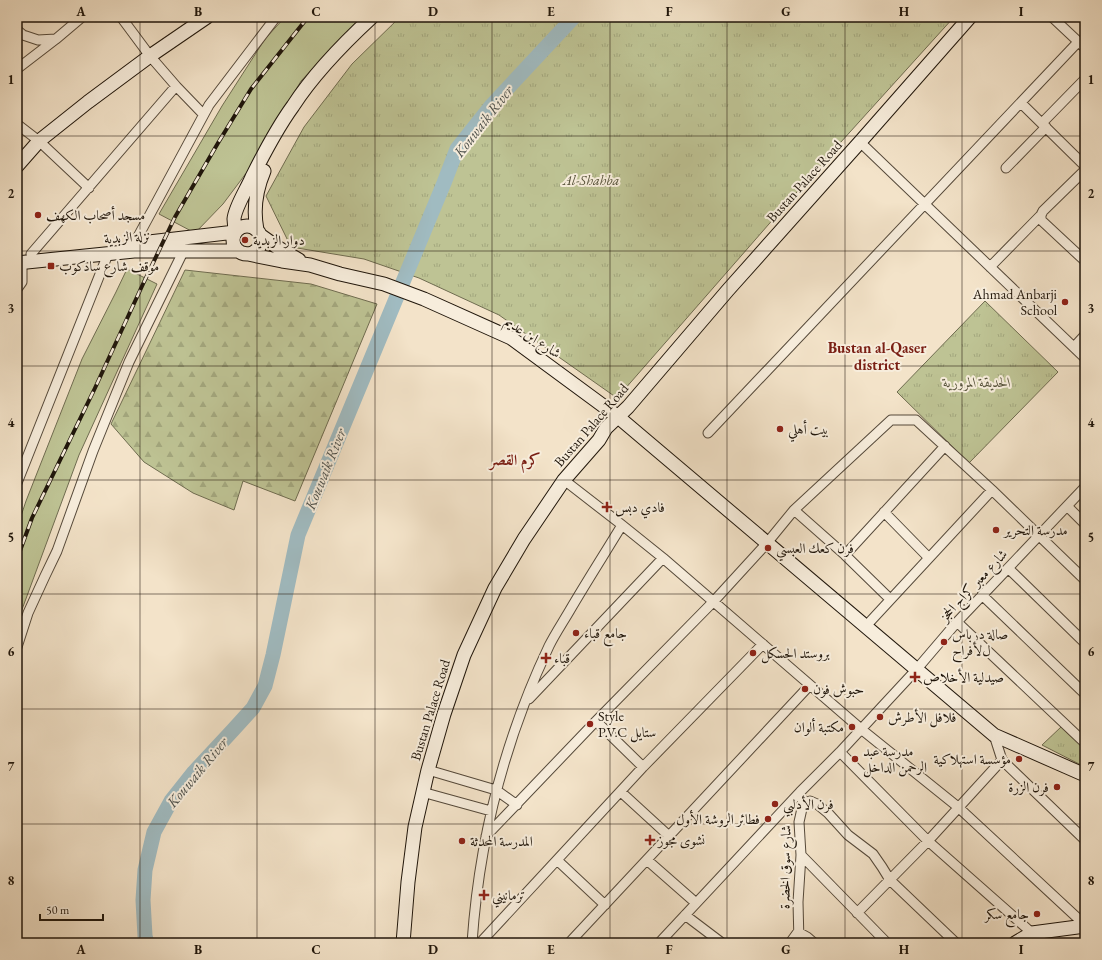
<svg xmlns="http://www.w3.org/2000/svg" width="1102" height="960" viewBox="0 0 1102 960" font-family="'EB Garamond',Amiri,serif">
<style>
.grass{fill:#bec394;stroke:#6f6c50}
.forest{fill:url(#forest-firs);stroke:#6f6c50}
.park{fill:url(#park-tufts);stroke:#6f6c50}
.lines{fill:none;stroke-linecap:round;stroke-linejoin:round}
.river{stroke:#a0bbc1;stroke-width:15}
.street-casing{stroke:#55493a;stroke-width:11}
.secondary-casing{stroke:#20160b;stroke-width:15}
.street{stroke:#f7eddc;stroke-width:9}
.secondary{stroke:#f7eddc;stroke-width:13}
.rail-casing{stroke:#20160b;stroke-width:4}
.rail{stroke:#f7eddc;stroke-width:2.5;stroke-dasharray:8;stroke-linecap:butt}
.grid{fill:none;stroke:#20160b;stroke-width:1;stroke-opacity:0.55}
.poi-dot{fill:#8f2418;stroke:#f7eddc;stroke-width:1.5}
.labels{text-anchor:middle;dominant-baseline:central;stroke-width:4;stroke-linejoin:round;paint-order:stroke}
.park-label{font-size:14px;font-style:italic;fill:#57533b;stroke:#f7eddc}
.street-label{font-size:14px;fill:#20160b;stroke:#f7eddc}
.poi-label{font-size:14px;fill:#20160b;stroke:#f7eddc;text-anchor:start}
.water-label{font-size:15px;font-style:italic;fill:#4d504b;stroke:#f7eddc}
.neighbourhood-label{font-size:15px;font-weight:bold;fill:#7a1f14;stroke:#f7eddc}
.neatline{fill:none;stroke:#20160b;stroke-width:1.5}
.grid-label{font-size:13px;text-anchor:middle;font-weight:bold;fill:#20160b}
</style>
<defs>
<pattern id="forest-firs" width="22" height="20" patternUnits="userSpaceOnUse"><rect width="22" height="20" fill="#bec394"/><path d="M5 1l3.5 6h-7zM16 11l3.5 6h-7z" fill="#a3a77e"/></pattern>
<pattern id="park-tufts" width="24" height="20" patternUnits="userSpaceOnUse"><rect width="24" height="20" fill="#bec394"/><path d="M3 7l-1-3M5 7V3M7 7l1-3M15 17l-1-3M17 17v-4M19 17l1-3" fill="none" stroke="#a3a77e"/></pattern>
</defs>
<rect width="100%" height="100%" fill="#f3e3c9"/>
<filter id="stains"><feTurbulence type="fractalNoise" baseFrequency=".005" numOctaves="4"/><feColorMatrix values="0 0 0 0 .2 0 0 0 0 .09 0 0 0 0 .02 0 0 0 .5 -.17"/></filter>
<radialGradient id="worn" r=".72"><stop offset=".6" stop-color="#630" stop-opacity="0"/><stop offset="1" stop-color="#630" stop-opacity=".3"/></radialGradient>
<path class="grass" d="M285 17H363L354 25 301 81 247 172 223 204 195 233 159 214 222 106 265 39Z
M127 269 157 284 79 455 17 623V528L26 501 82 359 116 292Z"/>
<path class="forest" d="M185 270 311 284 377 304 295 501 243 481 234 510 193 493 144 462 111 424Z"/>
<path class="park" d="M400 17H954L831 153 617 398 499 315 419 278 364 259 291 247 266 196 304 127 352 64Z
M985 301 1058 372 969 463 897 392Z
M1061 727 1085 749V767L1042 745Z"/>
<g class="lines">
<path class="river" d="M147 943 145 936 143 900 145 870 154 832 171 801 194 772 233 730 253 708 265 686 273 655 298 535 444 183 457 149 492 105 574 17"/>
<defs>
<path id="street" d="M1052 17 1085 48
M17 30 23 35 38 40 56 39 82 17
M17 69 56 39
M176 86 203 114
M1021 103 1085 166
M1042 123 1085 79
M17 124 39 141 89 188
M860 142 1085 358
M1006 168 1046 127
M1085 170 1043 211 1041 215V220L1085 261
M134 244 209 105 276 17
M31 254 176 86 150 56 121 17
M990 267 1041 215
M17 289 22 282V263
M1074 347 1085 335
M708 433 1078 42
M564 480 622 525 663 558 861 729 958 807 1085 925
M17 483 108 254
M1067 506 1085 524
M794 510 845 555 890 599
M884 512 929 558
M845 555 945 446
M1008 568 1085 643
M982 595 1085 694
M957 622 1085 743
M866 626 992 490
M17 647 28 613 45 576 57 551 93 451 129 362 183 252
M529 699 663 558
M596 721 643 767
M994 735 1002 760 1085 840
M840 752 928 841 1032 933 1042 943
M428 770 496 790 517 805
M422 792 491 811
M621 792 669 836
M803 804 810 801 817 804 828 813 848 835 873 854 882 867 890 880 956 943
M486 836 596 721 714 601 767 543 794 510 891 420H916L992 490 1085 580
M801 855 887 943
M557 860 605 905
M647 860 696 903
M857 913 928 841 1002 760
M685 915 722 943
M472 943C479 841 505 739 549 646 555 634 563 622 570 610 587 581 605 553 622 525
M480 943 643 767 763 644
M569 943 810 685
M659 943 800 792 840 752 916 670 957 622 1085 487
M790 943 798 932 807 937 814 943
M799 943 798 902 801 855 799 822 803 804 802 799"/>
<path id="secondary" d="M17 166 39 141 88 102 150 56 207 17
M233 240a14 14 0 1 1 28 0a14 14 0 1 1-28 0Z
M257 230C253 210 256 190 264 171
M236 231C235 228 234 223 234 219 235 207 247 189 252 177 264 153 277 128 293 106 313 75 345 42 372 17
M260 235 277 247 299 260
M132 244 235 232
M243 253 282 261 310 265 340 274 384 284 424 299 511 338 617 416 994 735 1085 775
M17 263 134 251H239
M403 943 408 882 415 827 428 770 444 714 464 655 495 588 524 539 564 480 599 440 606 428 628 407 728 290 860 142 970 17
M1015 943 1032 933 1085 926"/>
</defs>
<use href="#street" class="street-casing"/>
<use href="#secondary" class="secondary-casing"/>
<use href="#street" class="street"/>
<use href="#secondary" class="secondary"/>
<defs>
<path id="rail" d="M17 559 32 518 95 388 143 284 175 217 218 143 251 89 308 17"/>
</defs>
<use href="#rail" class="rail-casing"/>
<use href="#rail" class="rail"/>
</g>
<path class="grid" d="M140 17V943M257 17V943M375 17V943M492 17V943M610 17V943M727 17V943M845 17V943M962 17V943M17 136H1085M17 251H1085M17 366H1085M17 480H1085M17 594H1085M17 709H1085M17 824H1085"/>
<g class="poi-dot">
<circle cx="38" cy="215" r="4"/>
<circle cx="245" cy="240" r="4"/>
<rect x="47" y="262" width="8" height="8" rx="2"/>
<circle cx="1065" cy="302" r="4"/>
<circle cx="780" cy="429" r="4"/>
<path d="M605 501h4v4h4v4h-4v4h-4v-4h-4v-4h4z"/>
<circle cx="996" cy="530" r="4"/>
<circle cx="768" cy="548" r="4"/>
<circle cx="576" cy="633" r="4"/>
<circle cx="944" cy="642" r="4"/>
<circle cx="753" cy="653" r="4"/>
<path d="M544 652h4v4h4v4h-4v4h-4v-4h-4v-4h4z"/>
<path d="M913 671h4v4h4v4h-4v4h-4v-4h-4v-4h4z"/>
<circle cx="805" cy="689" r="4"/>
<circle cx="880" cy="717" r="4"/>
<circle cx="590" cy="724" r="4"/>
<circle cx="852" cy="727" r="4"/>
<circle cx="855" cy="759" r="4"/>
<circle cx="1019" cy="759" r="4"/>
<circle cx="1057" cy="787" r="4"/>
<circle cx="775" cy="804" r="4"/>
<circle cx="768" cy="819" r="4"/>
<path d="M648 834h4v4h4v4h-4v4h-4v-4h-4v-4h4z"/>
<circle cx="462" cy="841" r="4"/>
<path d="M482 889h4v4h4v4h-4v4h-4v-4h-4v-4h4z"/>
<circle cx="1037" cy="914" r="4"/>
</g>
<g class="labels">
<g class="park-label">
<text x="591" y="180">Al-Shahba</text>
<text x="977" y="382">الحديقة المرورية</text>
</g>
<g class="street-label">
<text transform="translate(804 181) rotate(-48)">Bustan Palace Road</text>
<text transform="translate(127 237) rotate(-4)">نزلة الزبدية</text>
<text transform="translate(533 337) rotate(33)">شارع ابن عديم</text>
<text transform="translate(591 425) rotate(-49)">Bustan Palace Road</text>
<text transform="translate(973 585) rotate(-47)">شارع معبر كراج الحجز</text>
<text transform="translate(430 710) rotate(-73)">Bustan Palace Road</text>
<text transform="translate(785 867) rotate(-89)">شارع سوق الخضرة</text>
</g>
<g class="poi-label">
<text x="46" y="215">مسجد أصحاب الكهف</text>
<text x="253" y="240">دوار الزبدية</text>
<text x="59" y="266">موقف شارع سادكوب</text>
<text x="1057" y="294" text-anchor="end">Ahmad Anbarji<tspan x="1057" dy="16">School</tspan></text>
<text x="788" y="429">بيت أهلي</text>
<text x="615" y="507">فادي دبس</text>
<text x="1004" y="530">مدرسة التحرير</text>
<text x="776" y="548">فرن كعك العبسي</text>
<text x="584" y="633">جامع قباء</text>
<text x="952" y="634">صالة درباس<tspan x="952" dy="16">لﻷفراح</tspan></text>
<text x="761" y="653">بروستد الحسكل</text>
<text x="554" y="658">قباء</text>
<text x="923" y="677">صيدلية اﻷخلاص</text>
<text x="813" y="689">حبوش فون</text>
<text x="598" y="716">Style<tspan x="598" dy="16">P.V.C ستايل</tspan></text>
<text x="888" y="717">فلافل اﻷطرش</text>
<text x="844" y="727" text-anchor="end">مكتبة ألوان</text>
<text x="863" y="751">مدرسة عبد<tspan x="863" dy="16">الرحمن الداخل</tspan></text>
<text x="1011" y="759" text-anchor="end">مؤسسة استهلاكية</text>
<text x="1049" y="787" text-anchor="end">فرن الزرة</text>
<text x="783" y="804">فرن اﻷدلبي</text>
<text x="760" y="819" text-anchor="end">فطائر الروشة الأول</text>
<text x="658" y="840">نشوى مجوز</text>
<text x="470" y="841">المدرسة المحدثة</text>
<text x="492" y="895">ترمانيني</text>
<text x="1029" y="914" text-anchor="end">جامع سكر</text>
</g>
<g class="water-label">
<text transform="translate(483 121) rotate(-52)">Kouwaik River</text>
<text transform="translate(325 469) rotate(-68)">Kouwaik River</text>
<text transform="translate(197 772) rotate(-50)">Kouwaik River</text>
</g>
<g class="neighbourhood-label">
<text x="877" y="347">Bustan al-Qaser<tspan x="877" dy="17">district</tspan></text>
<text x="515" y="459">كرم القصر</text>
</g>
</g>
<rect width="1102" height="960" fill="none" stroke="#f3e3c9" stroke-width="44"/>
<path d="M40 914v6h63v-6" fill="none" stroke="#20160b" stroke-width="2"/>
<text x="46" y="914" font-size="12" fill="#20160b" stroke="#f7eddc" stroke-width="3" paint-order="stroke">50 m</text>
<rect x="22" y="22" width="1058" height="916" class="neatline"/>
<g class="grid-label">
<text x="81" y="16">A</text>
<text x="198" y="16">B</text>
<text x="316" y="16">C</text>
<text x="433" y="16">D</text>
<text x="551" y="16">E</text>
<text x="669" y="16">F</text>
<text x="786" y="16">G</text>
<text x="904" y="16">H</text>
<text x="1021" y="16">I</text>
<text x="11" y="84">1</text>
<text x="1091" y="84">1</text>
<text x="11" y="198">2</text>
<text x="1091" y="198">2</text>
<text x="11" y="313">3</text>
<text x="1091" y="313">3</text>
<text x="11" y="427">4</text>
<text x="1091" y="427">4</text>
<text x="11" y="542">5</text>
<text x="1091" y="542">5</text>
<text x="11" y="656">6</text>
<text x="1091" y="656">6</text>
<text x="11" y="771">7</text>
<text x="1091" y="771">7</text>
<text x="11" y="885">8</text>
<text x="1091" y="885">8</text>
<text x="81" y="954">A</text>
<text x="198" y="954">B</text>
<text x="316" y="954">C</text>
<text x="433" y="954">D</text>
<text x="551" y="954">E</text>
<text x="669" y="954">F</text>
<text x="786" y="954">G</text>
<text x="904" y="954">H</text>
<text x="1021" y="954">I</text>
</g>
<rect width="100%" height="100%" filter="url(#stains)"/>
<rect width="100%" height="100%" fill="url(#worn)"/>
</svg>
